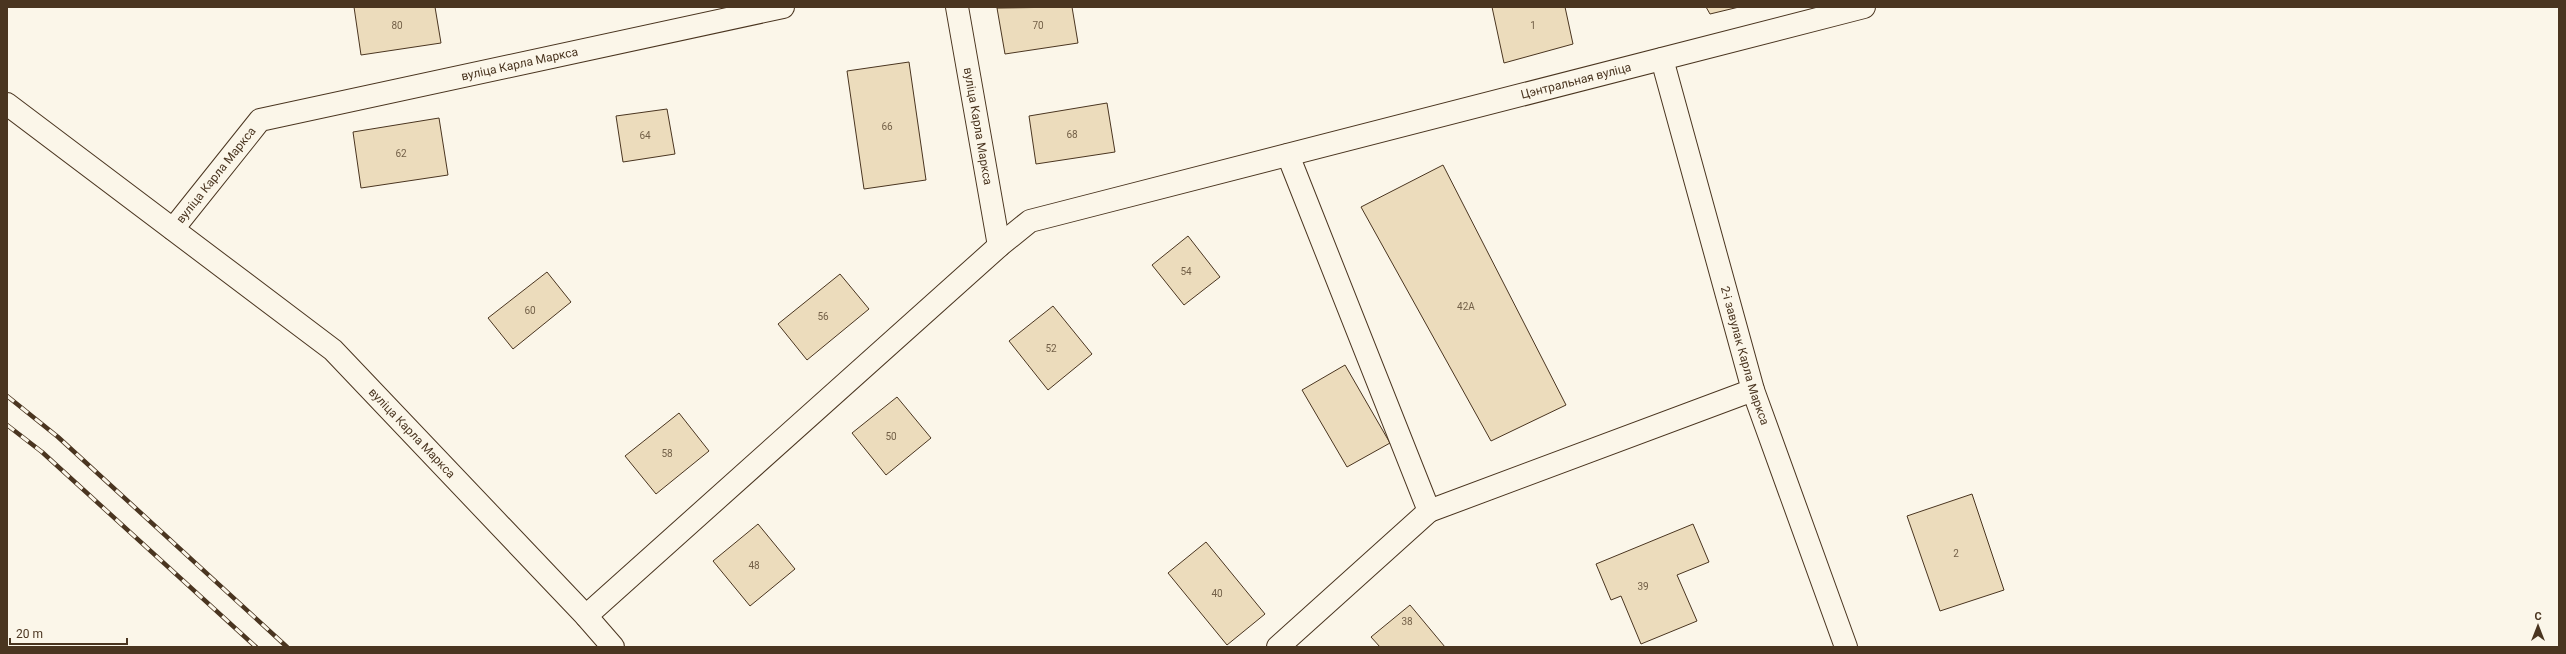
<svg xmlns="http://www.w3.org/2000/svg" width="2566" height="654" viewBox="0 0 2566 654" font-family="Roboto,sans-serif">
<style>
.building{fill:#ecdcbc;stroke:#4a3520}
.lines{fill:none;stroke-linecap:round;stroke-linejoin:round}
.minor-casing{stroke:#4a3520;stroke-width:24}
.tertiary-casing{stroke:#4a3520;stroke-width:24}
.minor{stroke:#fbf6e9;stroke-width:22}
.tertiary{stroke:#fbf6e9;stroke-width:22}
.rail-casing{stroke:#4a3520;stroke-width:4.5}
.rail{stroke:#fbf6e9;stroke-width:3;stroke-dasharray:9;stroke-linecap:butt}
.labels{text-anchor:middle;dominant-baseline:central;stroke-width:3;stroke-linejoin:round;paint-order:stroke}
.number-label{font-size:10px;fill:#725f47}
.street-label{font-size:12px;fill:#4a3520;stroke:#fbf6e9}
</style>
<rect width="100%" height="100%" fill="#fbf6e9"/>
<path class="building" d="M354 7H435L441 43 361 55Z
M1072 7 1078 43 1005 54 997 8Z
M1492 7H1565L1573 44 1504 63Z
M1706 7H1739L1710 14Z
M909 62 926 180 864 189 847 71Z
M1107 103 1115 152 1036 164 1029 116Z
M667 109 675 154 623 162 616 116Z
M439 118 448 175 361 188 353 132Z
M1443 165 1566 405 1491 441 1361 207Z
M1188 236 1220 277 1184 305 1152 265Z
M547 272 571 302 513 349 488 318Z
M840 274 869 309 807 360 778 324Z
M1053 306 1092 354 1048 390 1009 341Z
M1345 365 1390 443 1347 467 1302 390Z
M897 397 931 438 886 475 852 433Z
M679 413 709 451 656 494 625 456Z
M1972 494 2004 590 1940 611 1907 516Z
M758 524 795 569 750 606 713 561Z
M1693 524 1709 562 1677 575 1697 621 1641 644 1621 596 1611 600 1596 564Z
M1206 542 1265 614 1227 645 1168 573Z
M1410 605 1445 647H1380L1371 637Z"/>
<g class="lines">
<defs>
<g id="minor">
<path id="s1" d="M957 7 999 246"/>
<path id="s2" d="M1662 59 1753 390 1846 647"/>
<path id="s3" d="M173 229 260 120 783 7"/>
<path d="M1429 511 1753 390"/>
<path id="s4" d="M586 616 999 246 1030 221 1864 7"/>
<path d="M1278 647 1429 511 1288 155"/>
</g>
<g id="tertiary">
<path id="s5" d="M7 104 333 350 586 616 613 647"/>
</g>
</defs>
<use href="#minor" class="minor-casing"/>
<use href="#tertiary" class="tertiary-casing"/>
<use href="#minor" class="minor"/>
<use href="#tertiary" class="tertiary"/>
<defs>
<path id="rail" d="M7 396 58 437 287 647
M7 425 42 452 256 647"/>
</defs>
<use href="#rail" class="rail-casing"/>
<use href="#rail" class="rail"/>
</g>
<g class="labels">
<g class="number-label">
<text x="397" y="25">80</text>
<text x="1038" y="25">70</text>
<text x="1533" y="25">1</text>
<text x="887" y="126">66</text>
<text x="1072" y="134">68</text>
<text x="645" y="135">64</text>
<text x="401" y="153">62</text>
<text x="1186" y="271">54</text>
<text x="1466" y="306">42А</text>
<text x="530" y="310">60</text>
<text x="823" y="316">56</text>
<text x="1051" y="348">52</text>
<text x="891" y="436">50</text>
<text x="667" y="453">58</text>
<text x="1956" y="553">2</text>
<text x="754" y="565">48</text>
<text x="1643" y="586">39</text>
<text x="1217" y="593">40</text>
<text x="1407" y="621">38</text>
</g>
<g class="street-label">
<text stroke="none"><textPath href="#s3" startOffset="405">вуліца Карла Маркса</textPath></text>
<text stroke="none"><textPath href="#s4" startOffset="1158">Цэнтральная вуліца</textPath></text>
<text stroke="none"><textPath href="#s1" startOffset="121">вуліца Карла Маркса</textPath></text>
<text stroke="none"><textPath href="#s3" startOffset="69">вуліца Карла Маркса</textPath></text>
<text stroke="none"><textPath href="#s2" startOffset="308">2-і завулак Карла Маркса</textPath></text>
<text stroke="none"><textPath href="#s5" startOffset="523">вуліца Карла Маркса</textPath></text>
</g>
</g>
<rect width="2566" height="654" fill="none" stroke="#4a3520" stroke-width="16"/>
<g transform="translate(2538 626)" stroke="#fbf6e9" stroke-width="3" paint-order="stroke">
<path d="M0-3L7 15L0 10L-7 15Z" fill="#4a3520"/>
<text y="-6" font-size="11" font-weight="bold" text-anchor="middle" fill="#4a3520">С</text>
</g>
<path d="M10 638v6h117v-6" fill="none" stroke="#4a3520" stroke-width="2"/>
<text x="16" y="638" font-size="12" fill="#4a3520" stroke="#fbf6e9" stroke-width="3" paint-order="stroke">20 m</text>
</svg>
